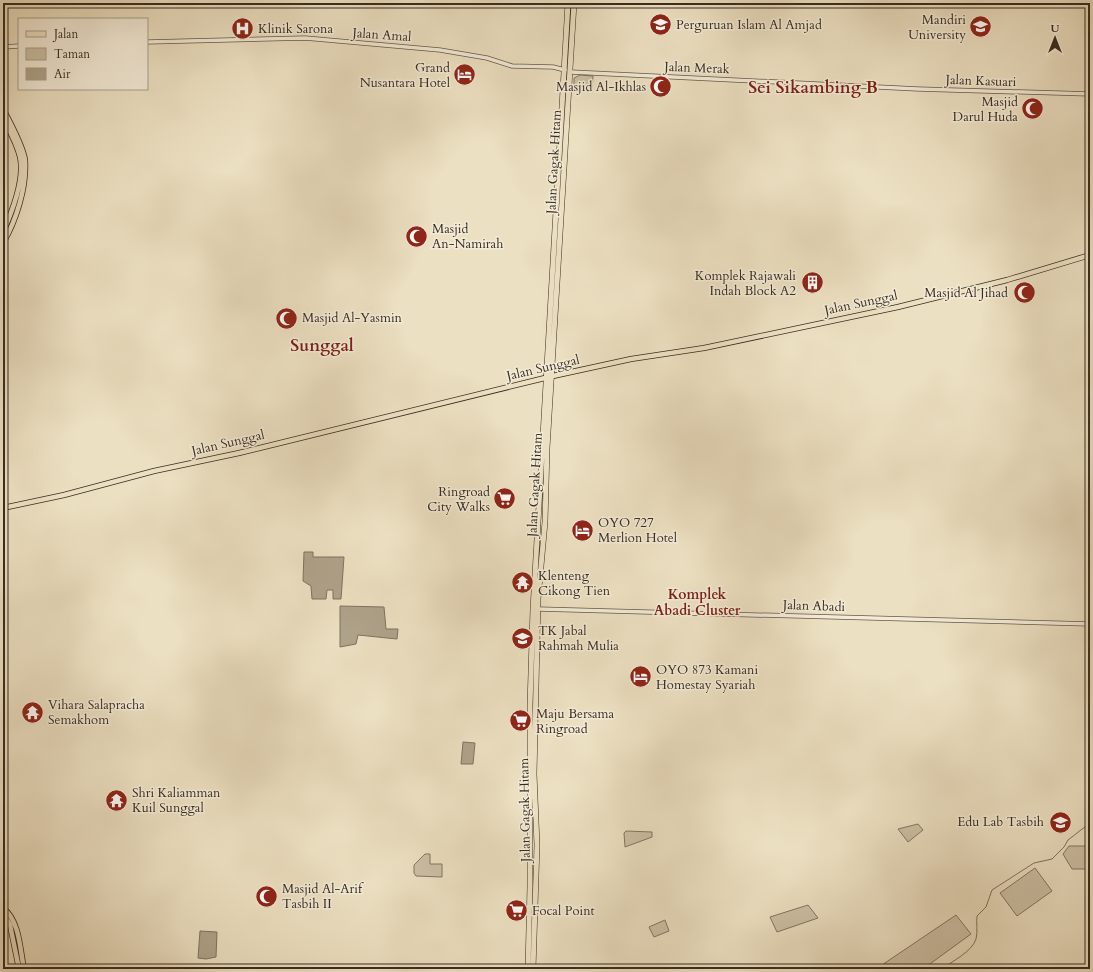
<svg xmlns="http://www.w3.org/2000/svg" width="1093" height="972" viewBox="0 0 1093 972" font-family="Cardo,serif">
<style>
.green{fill:#cdc1a6;stroke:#827663}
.water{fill:#afa38b;stroke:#7f7360}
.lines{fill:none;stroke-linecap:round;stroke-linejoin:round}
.stream{stroke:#7f7360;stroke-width:1}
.minor-casing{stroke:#655948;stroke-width:5}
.major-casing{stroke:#382c20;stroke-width:6}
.highway-casing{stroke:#382c20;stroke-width:6}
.minor{stroke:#f3ebd7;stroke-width:3.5}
.major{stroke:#ece0c2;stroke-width:4.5}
.highway{stroke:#ece0c2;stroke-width:5}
.labels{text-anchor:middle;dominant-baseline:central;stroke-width:3;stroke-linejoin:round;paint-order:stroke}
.poi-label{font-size:13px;fill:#382c20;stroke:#f3ebd7;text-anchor:start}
.street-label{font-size:13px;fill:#382c20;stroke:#f3ebd7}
.neighbourhood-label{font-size:14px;font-weight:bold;fill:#7a1f14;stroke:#f3ebd7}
.district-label{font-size:17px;font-weight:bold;fill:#7a1f14;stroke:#f3ebd7}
</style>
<rect width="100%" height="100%" fill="#ece0c2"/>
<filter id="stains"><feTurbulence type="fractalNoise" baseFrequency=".005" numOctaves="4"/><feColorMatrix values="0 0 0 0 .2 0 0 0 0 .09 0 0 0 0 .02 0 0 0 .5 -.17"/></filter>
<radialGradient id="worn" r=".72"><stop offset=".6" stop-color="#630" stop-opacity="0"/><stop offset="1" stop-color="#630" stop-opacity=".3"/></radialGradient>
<path class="green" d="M580 75 593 76 592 91 574 90V78Z
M918 824 923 830 908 842 898 829Z
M626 831 652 832V837L625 847 624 833Z
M1069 846H1090V869H1072L1063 854Z
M425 854H430V864H442V877L416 876 414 873V865Z
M1035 868 1052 891 1017 916 1000 893Z
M808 905 818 918 777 932 770 917Z
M956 915 971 934 923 969H876Z
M665 920 669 931 654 937 649 927Z"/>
<path class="water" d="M304 552H313V557H344L341 599H333V590H327L326 599H312L311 586 303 581Z
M340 606 384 607 386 629H398L397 639 358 635 356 644 340 647Z
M463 742 475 743 473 764H461Z
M200 931 217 932 216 957 206 959 198 958Z"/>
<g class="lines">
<path class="stream" d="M942 969C952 961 972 952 976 939 978 932 976 923 977 916L986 907 992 890 1034 863 1052 859 1064 847 1068 840 1090 823"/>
<defs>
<path id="minor" d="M147 42 305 38 440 50 487 58 512 66 553 67 565 70
M3 47 19 46
M571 72 918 89 1090 94
M538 609 1090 624"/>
<path id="major" d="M3 109C10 122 23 146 25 160 27 187 16 221 3 243
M3 118C9 130 17 144 20 157 25 180 12 212 3 232
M3 508 64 495 154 471 239 453 553 376 631 359 704 348 898 307 1007 280 1090 255
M3 908C20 921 20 950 24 969
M3 913 10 925 19 969"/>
<path id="highway" d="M528 969 530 886V705L533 609 568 3
M533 969 537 845 534 774 538 599 545 522 547 448 574 3"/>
</defs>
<use href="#minor" class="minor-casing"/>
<use href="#major" class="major-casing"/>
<use href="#highway" class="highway-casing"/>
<use href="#minor" class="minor"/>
<use href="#major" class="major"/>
<use href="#highway" class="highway"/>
</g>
<defs>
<symbol id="school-disc" viewBox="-11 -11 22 22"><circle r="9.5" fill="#8f2418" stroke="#f3ebd7"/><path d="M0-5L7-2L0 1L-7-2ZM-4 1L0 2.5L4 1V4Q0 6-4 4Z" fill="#fff"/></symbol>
<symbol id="university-disc" viewBox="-11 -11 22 22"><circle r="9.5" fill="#8f2418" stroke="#f3ebd7"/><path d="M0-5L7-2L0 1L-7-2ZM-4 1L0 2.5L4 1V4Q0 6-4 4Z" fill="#fff"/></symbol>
<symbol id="hospital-disc" viewBox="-11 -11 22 22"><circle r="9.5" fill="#8f2418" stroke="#f3ebd7"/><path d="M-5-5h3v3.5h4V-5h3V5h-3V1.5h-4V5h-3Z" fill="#fff"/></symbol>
<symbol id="hotel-disc" viewBox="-11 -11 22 22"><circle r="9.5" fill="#8f2418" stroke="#f3ebd7"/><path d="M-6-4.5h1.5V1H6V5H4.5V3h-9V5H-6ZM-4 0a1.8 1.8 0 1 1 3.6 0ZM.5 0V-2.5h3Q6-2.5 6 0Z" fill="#fff"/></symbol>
<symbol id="mosque-disc" viewBox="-11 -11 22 22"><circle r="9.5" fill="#8f2418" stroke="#f3ebd7"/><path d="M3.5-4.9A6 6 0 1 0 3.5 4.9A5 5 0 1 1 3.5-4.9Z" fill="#fff"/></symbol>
<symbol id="building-disc" viewBox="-11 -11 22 22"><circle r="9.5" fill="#8f2418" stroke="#f3ebd7"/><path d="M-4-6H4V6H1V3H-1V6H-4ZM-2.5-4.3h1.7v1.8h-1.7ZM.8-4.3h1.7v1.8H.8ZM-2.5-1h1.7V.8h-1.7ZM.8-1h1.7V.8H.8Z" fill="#fff"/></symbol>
<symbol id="supermarket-disc" viewBox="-11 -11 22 22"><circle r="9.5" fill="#8f2418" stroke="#f3ebd7"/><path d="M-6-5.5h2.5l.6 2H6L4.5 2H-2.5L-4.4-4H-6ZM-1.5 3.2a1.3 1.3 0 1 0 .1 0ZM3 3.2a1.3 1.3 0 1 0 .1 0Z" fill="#fff"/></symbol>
<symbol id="temple-disc" viewBox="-11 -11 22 22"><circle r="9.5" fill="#8f2418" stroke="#f3ebd7"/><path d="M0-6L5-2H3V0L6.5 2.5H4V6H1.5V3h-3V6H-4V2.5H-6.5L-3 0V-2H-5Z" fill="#fff"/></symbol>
</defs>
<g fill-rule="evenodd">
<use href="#school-disc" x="648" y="12" width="25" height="25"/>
<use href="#university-disc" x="968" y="14" width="25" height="25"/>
<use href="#hospital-disc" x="230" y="16" width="25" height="25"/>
<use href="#hotel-disc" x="452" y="62" width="25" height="25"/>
<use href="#mosque-disc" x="648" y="74" width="25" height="25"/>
<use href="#mosque-disc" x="1020" y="96" width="25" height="25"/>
<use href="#mosque-disc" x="404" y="224" width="25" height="25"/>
<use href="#building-disc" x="800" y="270" width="25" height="25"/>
<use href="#mosque-disc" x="1012" y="280" width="25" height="25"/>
<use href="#mosque-disc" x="274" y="306" width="25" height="25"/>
<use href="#supermarket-disc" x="492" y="486" width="25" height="25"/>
<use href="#hotel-disc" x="570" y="518" width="25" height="25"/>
<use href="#temple-disc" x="510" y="570" width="25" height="25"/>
<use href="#school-disc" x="510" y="626" width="25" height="25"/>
<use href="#hotel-disc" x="628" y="664" width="25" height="25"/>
<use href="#temple-disc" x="20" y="700" width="25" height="25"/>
<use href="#supermarket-disc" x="508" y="708" width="25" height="25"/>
<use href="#temple-disc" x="104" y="788" width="25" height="25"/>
<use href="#school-disc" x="1048" y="810" width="25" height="25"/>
<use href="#mosque-disc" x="254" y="884" width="25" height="25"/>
<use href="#supermarket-disc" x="504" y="898" width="25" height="25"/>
</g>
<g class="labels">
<g class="poi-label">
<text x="966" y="20" text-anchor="end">Mandiri<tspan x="966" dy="15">University</tspan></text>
<text x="676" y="25">Perguruan Islam Al Amjad</text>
<text x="258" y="29">Klinik Sarona</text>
<text x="450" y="68" text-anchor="end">Grand<tspan x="450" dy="15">Nusantara Hotel</tspan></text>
<text x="646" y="87" text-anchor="end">Masjid Al-Ikhlas</text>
<text x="1018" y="102" text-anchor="end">Masjid<tspan x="1018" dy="15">Darul Huda</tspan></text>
<text x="432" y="229">Masjid<tspan x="432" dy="15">An-Namirah</tspan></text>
<text x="796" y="276" text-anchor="end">Komplek Rajawali<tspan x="796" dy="15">Indah Block A2</tspan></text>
<text x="1008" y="293" text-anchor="end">Masjid Al Jihad</text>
<text x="302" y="318">Masjid Al-Yasmin</text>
<text x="490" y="492" text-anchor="end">Ringroad<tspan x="490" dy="15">City Walks</tspan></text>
<text x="598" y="523">OYO 727<tspan x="598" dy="15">Merlion Hotel</tspan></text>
<text x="538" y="576">Klenteng<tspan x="538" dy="15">Cikong Tien</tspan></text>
<text x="538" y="631">TK Jabal<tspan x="538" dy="15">Rahmah Mulia</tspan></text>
<text x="656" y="670">OYO 873 Kamani<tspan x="656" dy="15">Homestay Syariah</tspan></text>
<text x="48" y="705">Vihara Salapracha<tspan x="48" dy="15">Semakhom</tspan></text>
<text x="536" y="714">Maju Bersama<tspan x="536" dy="15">Ringroad</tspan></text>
<text x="132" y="793">Shri Kaliamman<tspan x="132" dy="15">Kuil Sunggal</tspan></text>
<text x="1044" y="822" text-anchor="end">Edu Lab Tasbih</text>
<text x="282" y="889">Masjid Al-Arif<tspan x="282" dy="15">Tasbih II</tspan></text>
<text x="532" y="911">Focal Point</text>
</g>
<g class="street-label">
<text transform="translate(382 35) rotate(4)">Jalan Amal</text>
<text transform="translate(697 68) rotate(2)">Jalan Merak</text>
<text transform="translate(981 81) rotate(2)">Jalan Kasuari</text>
<text transform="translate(554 162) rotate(-87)">Jalan Gagak Hitam</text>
<text transform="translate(861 303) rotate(-12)">Jalan Sunggal</text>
<text transform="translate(543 368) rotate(-13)">Jalan Sunggal</text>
<text transform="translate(228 443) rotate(-13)">Jalan Sunggal</text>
<text transform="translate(535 485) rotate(-87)">Jalan Gagak Hitam</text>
<text transform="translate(814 606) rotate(2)">Jalan Abadi</text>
<text transform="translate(525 810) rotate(-91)">Jalan Gagak Hitam</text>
</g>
<g class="neighbourhood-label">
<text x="697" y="594">Komplek<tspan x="697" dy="16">Abadi Cluster</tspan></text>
</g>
<g class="district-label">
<text x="813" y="87">Sei Sikambing B</text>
<text x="322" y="345">Sunggal</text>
</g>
</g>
<rect width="1093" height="972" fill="none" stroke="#ece0c2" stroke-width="16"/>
<rect x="4" y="4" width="1085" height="964" fill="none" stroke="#382c20" stroke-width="2"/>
<rect x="8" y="8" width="1077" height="956" fill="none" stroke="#382c20"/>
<rect x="18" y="18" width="130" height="72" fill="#f3ebd7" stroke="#a89f8e"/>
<rect x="26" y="31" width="20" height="6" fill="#ece0c2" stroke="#a89f8e"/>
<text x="54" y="38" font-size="12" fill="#382c20">Jalan</text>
<rect x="26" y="48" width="20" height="12" fill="#cdc1a6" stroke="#a89f8e"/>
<text x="54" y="58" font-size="12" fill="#382c20">Taman</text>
<rect x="26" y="68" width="20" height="12" fill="#afa38b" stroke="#a89f8e"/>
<text x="54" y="78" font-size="12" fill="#382c20">Air</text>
<g transform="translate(1055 38)" stroke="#f3ebd7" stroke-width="3" paint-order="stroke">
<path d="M0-3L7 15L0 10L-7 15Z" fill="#382c20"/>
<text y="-6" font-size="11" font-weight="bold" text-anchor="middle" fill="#382c20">U</text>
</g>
<rect width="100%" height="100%" filter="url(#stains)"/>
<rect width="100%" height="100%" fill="url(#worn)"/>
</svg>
